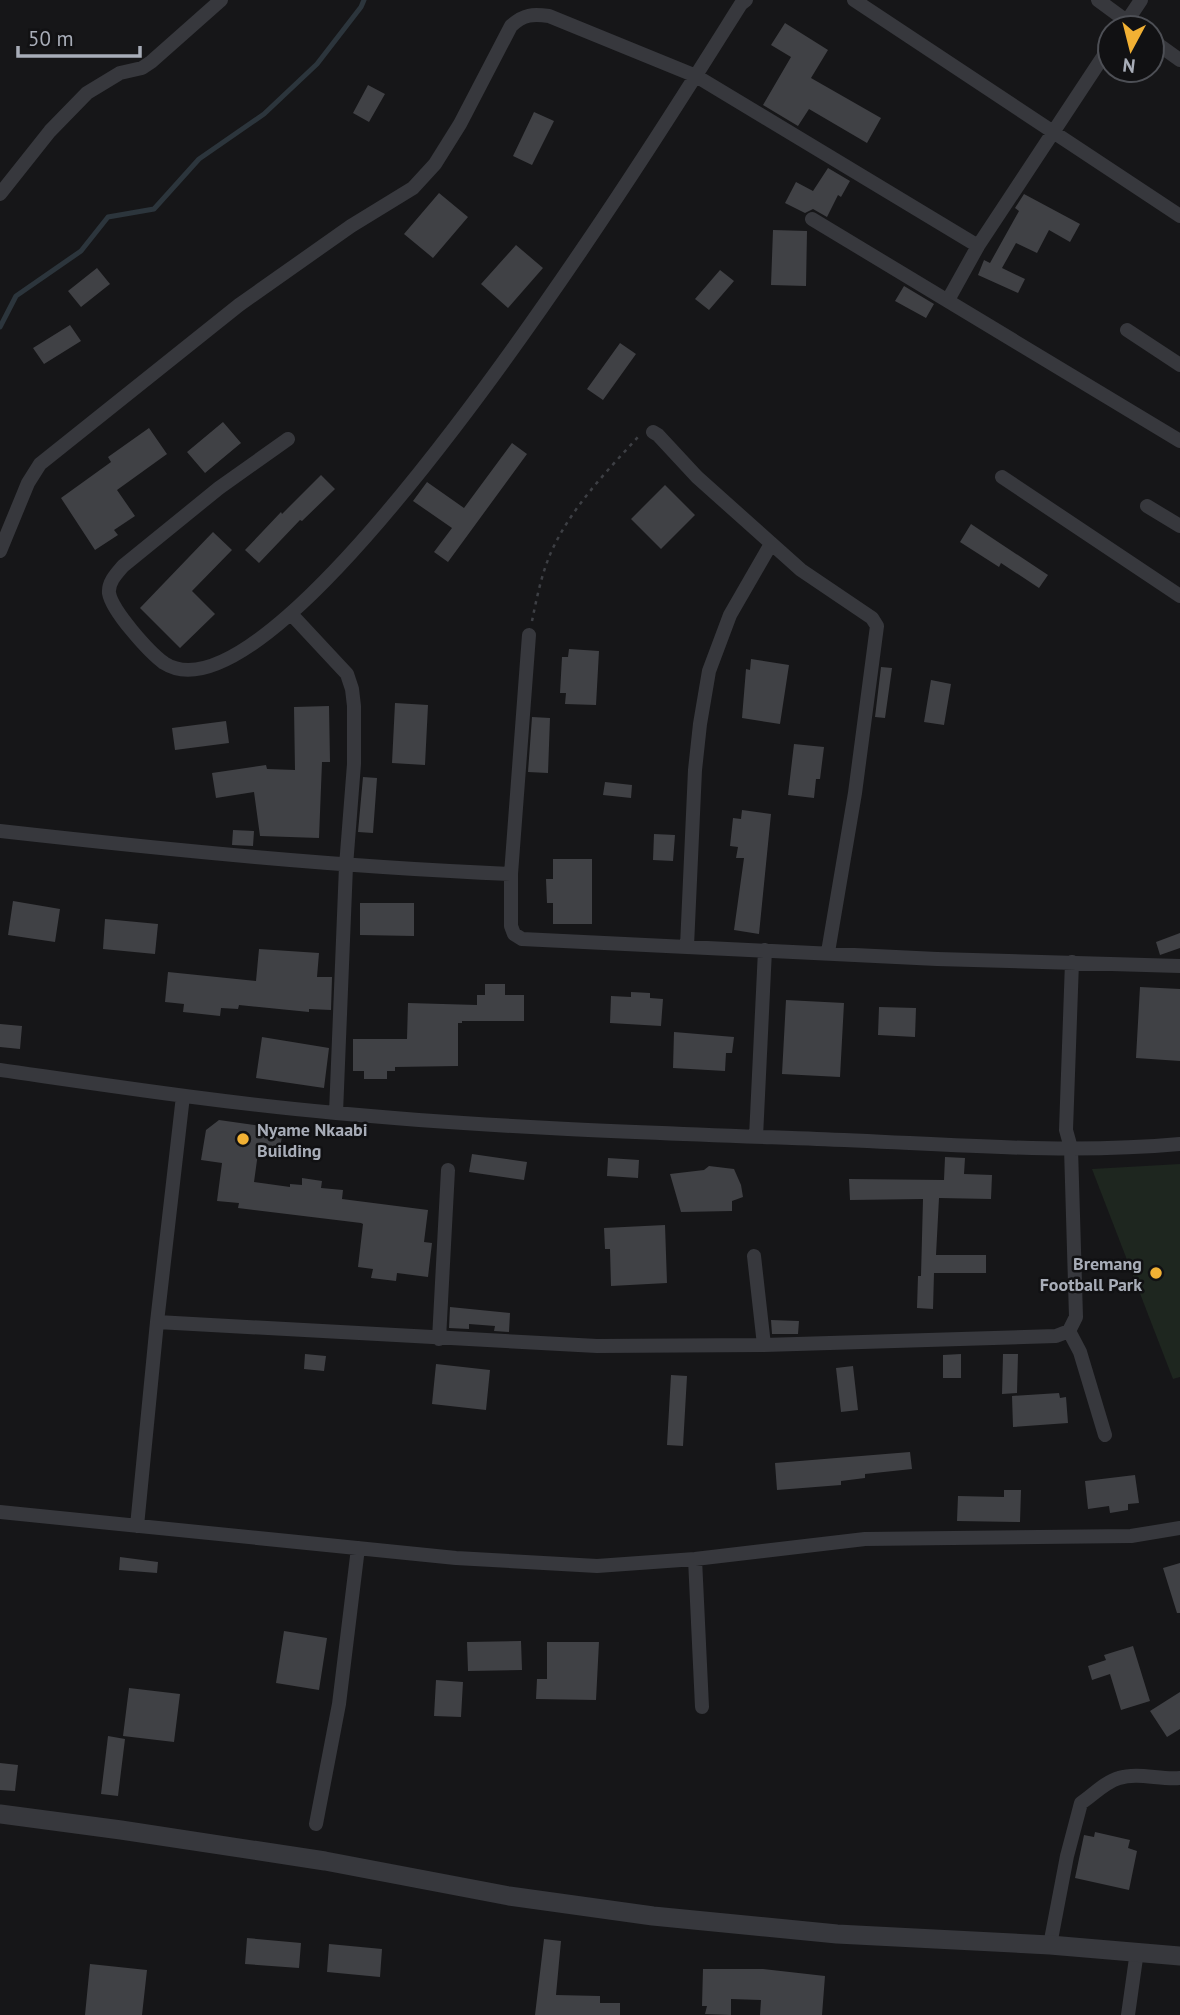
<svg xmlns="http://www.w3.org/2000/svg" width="1180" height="2015" viewBox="0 0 1180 2015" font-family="'PT Sans',sans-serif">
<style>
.green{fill:#1e261f}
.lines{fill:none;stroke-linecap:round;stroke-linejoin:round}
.stream{stroke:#2c353c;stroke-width:5}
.building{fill:#404145}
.path{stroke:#3d3f44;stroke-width:2.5;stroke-dasharray:3.5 5;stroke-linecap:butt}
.minor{stroke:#37383d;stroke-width:14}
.tertiary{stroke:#37383d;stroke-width:19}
.poi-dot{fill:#f2b134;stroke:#111113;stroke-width:2.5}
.labels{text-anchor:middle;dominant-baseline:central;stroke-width:5;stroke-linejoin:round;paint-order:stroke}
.poi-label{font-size:18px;font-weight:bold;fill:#a8adb8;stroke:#111113;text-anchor:start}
</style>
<rect width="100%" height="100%" fill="#161618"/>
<path class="green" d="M1180 1164V1377L1173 1379 1092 1169Z"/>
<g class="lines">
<path class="stream" d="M0 327 16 296 81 251 108 217 154 209 199 159 264 114 317 64 361 7 364 0"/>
</g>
<path class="building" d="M785 23 828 50 811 78 881 118 867 143 809 109 798 126 763 105 791 57 771 45Z
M368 85 385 94 369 122 353 113Z
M534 112 554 121 532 165 513 156Z
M828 168 850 181 841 197 838 195 827 217 813 209 805 213 785 203 796 182 813 191Z
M439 193 468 217 433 258 404 234Z
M1024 194 1080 224 1070 242 1049 230 1037 253 1016 243 1002 268 1025 279 1018 293 978 275 984 260 990 263 1019 211 1015 208Z
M773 230 807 231 806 286 771 285Z
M516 245 543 268 508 308 481 284Z
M97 268 110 284 81 307 68 291Z
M720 270 734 281 709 310 695 299Z
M904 286 934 304 926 318 895 301Z
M70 325 81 341 44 364 33 348Z
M620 343 636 354 603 400 587 389Z
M223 422 241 443 205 473 187 452Z
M149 428 167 454 117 490 135 516 114 530 118 535 95 550 61 498 111 462 108 457Z
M512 443 527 454 448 562 434 552 452 528 413 501 427 482 464 508Z
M321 475 335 489 302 521 300 520 259 563 245 550 281 512 282 514Z
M665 485 695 515 661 549 631 519Z
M971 524 1048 575 1039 588 1001 563 999 567 960 542Z
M213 532 232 550 192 591 215 614 180 648 140 608Z
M569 649 599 651 596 705 565 704 566 693H560L562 657H568Z
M751 659 789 665 780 724 742 718 746 669 750 670Z
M881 667 892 668 885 718 875 717Z
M931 680 951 684 944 725 924 722Z
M395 703 428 705 425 765 392 763Z
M329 706 330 762H322L319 838 260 836 254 792 216 798 212 773 266 765 267 769 295 770 294 707Z
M532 717 550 718 548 773 528 772Z
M226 721 229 743 175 750 172 728Z
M794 744 824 747 820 779H816L814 798 788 795Z
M363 777 377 778 373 833 358 832Z
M605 782 632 785 631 798 603 795Z
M742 810 771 814 759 934 734 930 744 858H736L738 847 730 846 733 818 741 819Z
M233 830 254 831 253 846 232 845Z
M654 834 675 835 673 861 653 860Z
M553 859H592V924H553V903H547L546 879H553Z
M13 901 60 909 55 942 8 935Z
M360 903H414V936L360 935Z
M105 919 158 924 155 954 103 949Z
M1180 933V948L1160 955 1156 942Z
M259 949 319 953 317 977H332L331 1010 309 1009V1012L239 1005 238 1009 221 1008 220 1016 183 1012 184 1004 165 1002 168 972 256 981Z
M485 984H505V995H524V1021H462V1023H458V1066L395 1067V1071H387V1079H364V1071H353V1039H407L408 1003 477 1005V995H485Z
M1140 987 1180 989V1061L1136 1058Z
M631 992 650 993V998L663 999 661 1026 610 1023 611 996 631 997Z
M786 1000 844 1003 840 1077 782 1074Z
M879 1007 916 1008 915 1037 878 1035Z
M0 1024 22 1026 20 1049 0 1047Z
M674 1032 734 1037 732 1053H726L725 1071 673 1068Z
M262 1037 329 1048 324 1088 256 1078Z
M219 1120 283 1129 279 1156 258 1153 254 1182 290 1187V1184L302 1185V1178L322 1181 321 1188 343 1190 342 1199 428 1210 424 1242 432 1243 428 1277 397 1273 396 1281 371 1278 373 1269 358 1267 363 1224 361 1223 238 1208 239 1203 217 1201 222 1163 201 1160 206 1130Z
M472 1154 527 1162 524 1180 469 1172Z
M945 1157 965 1158 964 1174 992 1175 991 1199 939 1198 936 1255H986V1273H934L933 1309 917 1308 918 1276H921L923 1199 850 1200 849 1179 944 1180Z
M608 1158 639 1160 638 1178 607 1176Z
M709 1166 734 1169 741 1185 743 1197 732 1201V1211L681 1212 670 1174 704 1170Z
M665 1225 667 1283 611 1286 610 1249H605L604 1228Z
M450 1307 510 1313 509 1332 494 1331 495 1326 469 1324V1329L449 1328Z
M771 1320 799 1321 798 1334H772Z
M305 1354 326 1356 324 1371 304 1369Z
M961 1354V1378H943V1355Z
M1003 1354H1018L1017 1393 1002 1394Z
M436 1364 490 1370 486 1410 432 1404Z
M853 1366 858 1410 841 1412 836 1368Z
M671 1375 687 1376 683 1446 667 1445Z
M1059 1393 1060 1398 1066 1397 1068 1423 1013 1427 1012 1396Z
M910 1452 912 1469 865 1474V1478L841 1481V1485L777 1490 775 1463Z
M1135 1475 1139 1503 1128 1504V1510L1110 1513 1109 1506 1088 1509 1085 1481Z
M1004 1490H1021L1020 1522 957 1521 958 1496 1004 1497Z
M120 1557 158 1562 157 1573 119 1570Z
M1180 1563V1613H1177L1163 1568Z
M284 1631 327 1638 319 1690 276 1683Z
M521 1641 522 1670 468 1671 467 1642Z
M547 1642H599L596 1700 536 1699 537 1679H547Z
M1133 1646 1150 1701 1121 1710 1110 1674 1092 1680 1088 1666 1106 1660 1104 1655Z
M436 1680 463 1682 461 1717 434 1716Z
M129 1688 180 1694 174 1742 123 1736Z
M1180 1692V1729L1167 1737 1150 1711Z
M108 1736 125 1739 118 1796 101 1794Z
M0 1763 18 1765 15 1791 0 1790Z
M1095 1832 1130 1840 1128 1848 1137 1851 1129 1890 1075 1878 1084 1835 1094 1837Z
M247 1938 301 1943 299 1968 245 1964Z
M544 1939 561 1941 556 1995 600 1996V2003H620V2015H535Z
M329 1944 382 1949 380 1977 327 1972Z
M90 1964 147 1970 142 2015H85Z
M703 1969H763L825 1976 822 2015H760L761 2000 731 1999V2015L705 2014 707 2006H702Z"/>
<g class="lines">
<path class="path" d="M532 621C537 597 542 571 553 548 573 506 607 471 638 437"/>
<path class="minor" d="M854 0 1180 216
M1098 0 1136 28
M1123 27 1141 0
M1152 40 1180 60
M0 194 50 131 87 93 120 73 142 68 151 62 221 0
M812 219 1180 441
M948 300 978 246 1110 46
M1127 330 1180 365
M653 432 658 435 697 477 801 570 872 618 877 626 855 793 828 952
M288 439 219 488 123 566C117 573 108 582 109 593 112 611 149 652 164 663 287 743 680 100 741 4L746 0
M1002 477 1180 596
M1147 506 1180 526
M0 551 28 483 40 464 239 305 351 226 413 188 435 164 460 124 511 26C524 14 533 14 549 16L696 76 978 246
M292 615 347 674 352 689 354 706V764L346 866 336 1113
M529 635 511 874V926L514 934 522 939 937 959 1180 966
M0 831C170 850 340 867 511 874
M687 946 695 770 700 724 709 671 730 615 771 544
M0 1070C112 1086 224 1103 336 1113 496 1128 657 1133 817 1139 937 1143 1061 1155 1180 1144
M756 1137 765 950
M754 1256 764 1345
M157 1322 597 1346 764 1345 1056 1336 1069 1331 1076 1317 1071 1148 1066 1130 1072 962
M1069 1331 1080 1352 1105 1435
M439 1339 448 1170
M0 1512 456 1558 597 1566 695 1559 865 1539 1131 1536 1180 1528
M137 1526 157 1322 183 1096
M695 1559 702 1707
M316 1824 339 1704 358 1548
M1050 1945 1067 1856 1081 1803C1093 1795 1105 1782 1119 1778 1138 1772 1160 1780 1180 1778
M1128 2015 1137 1951"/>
<path class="tertiary" d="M0 1814 121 1830 325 1861 509 1896 653 1916 837 1934 1050 1945 1180 1956"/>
</g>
<g class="poi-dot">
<circle cx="243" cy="1139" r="7"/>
<circle cx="1156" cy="1273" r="7"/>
</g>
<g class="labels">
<g class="poi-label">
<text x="257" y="1129">Nyame Nkaabi<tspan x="257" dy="21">Building</tspan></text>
<text x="1142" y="1263" text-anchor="end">Bremang<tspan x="1142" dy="21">Football Park</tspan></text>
</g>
</g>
<g transform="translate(1131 49) rotate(187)"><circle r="33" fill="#111113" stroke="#4d4f55" stroke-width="2"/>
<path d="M0-5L12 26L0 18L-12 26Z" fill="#f2b134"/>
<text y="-10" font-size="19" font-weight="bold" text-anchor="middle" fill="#a8adb8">N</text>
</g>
<path d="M18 46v10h122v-10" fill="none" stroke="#a8adb8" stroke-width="3.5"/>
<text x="28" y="46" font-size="21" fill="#a8adb8" stroke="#111113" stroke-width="5" paint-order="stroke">50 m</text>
</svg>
